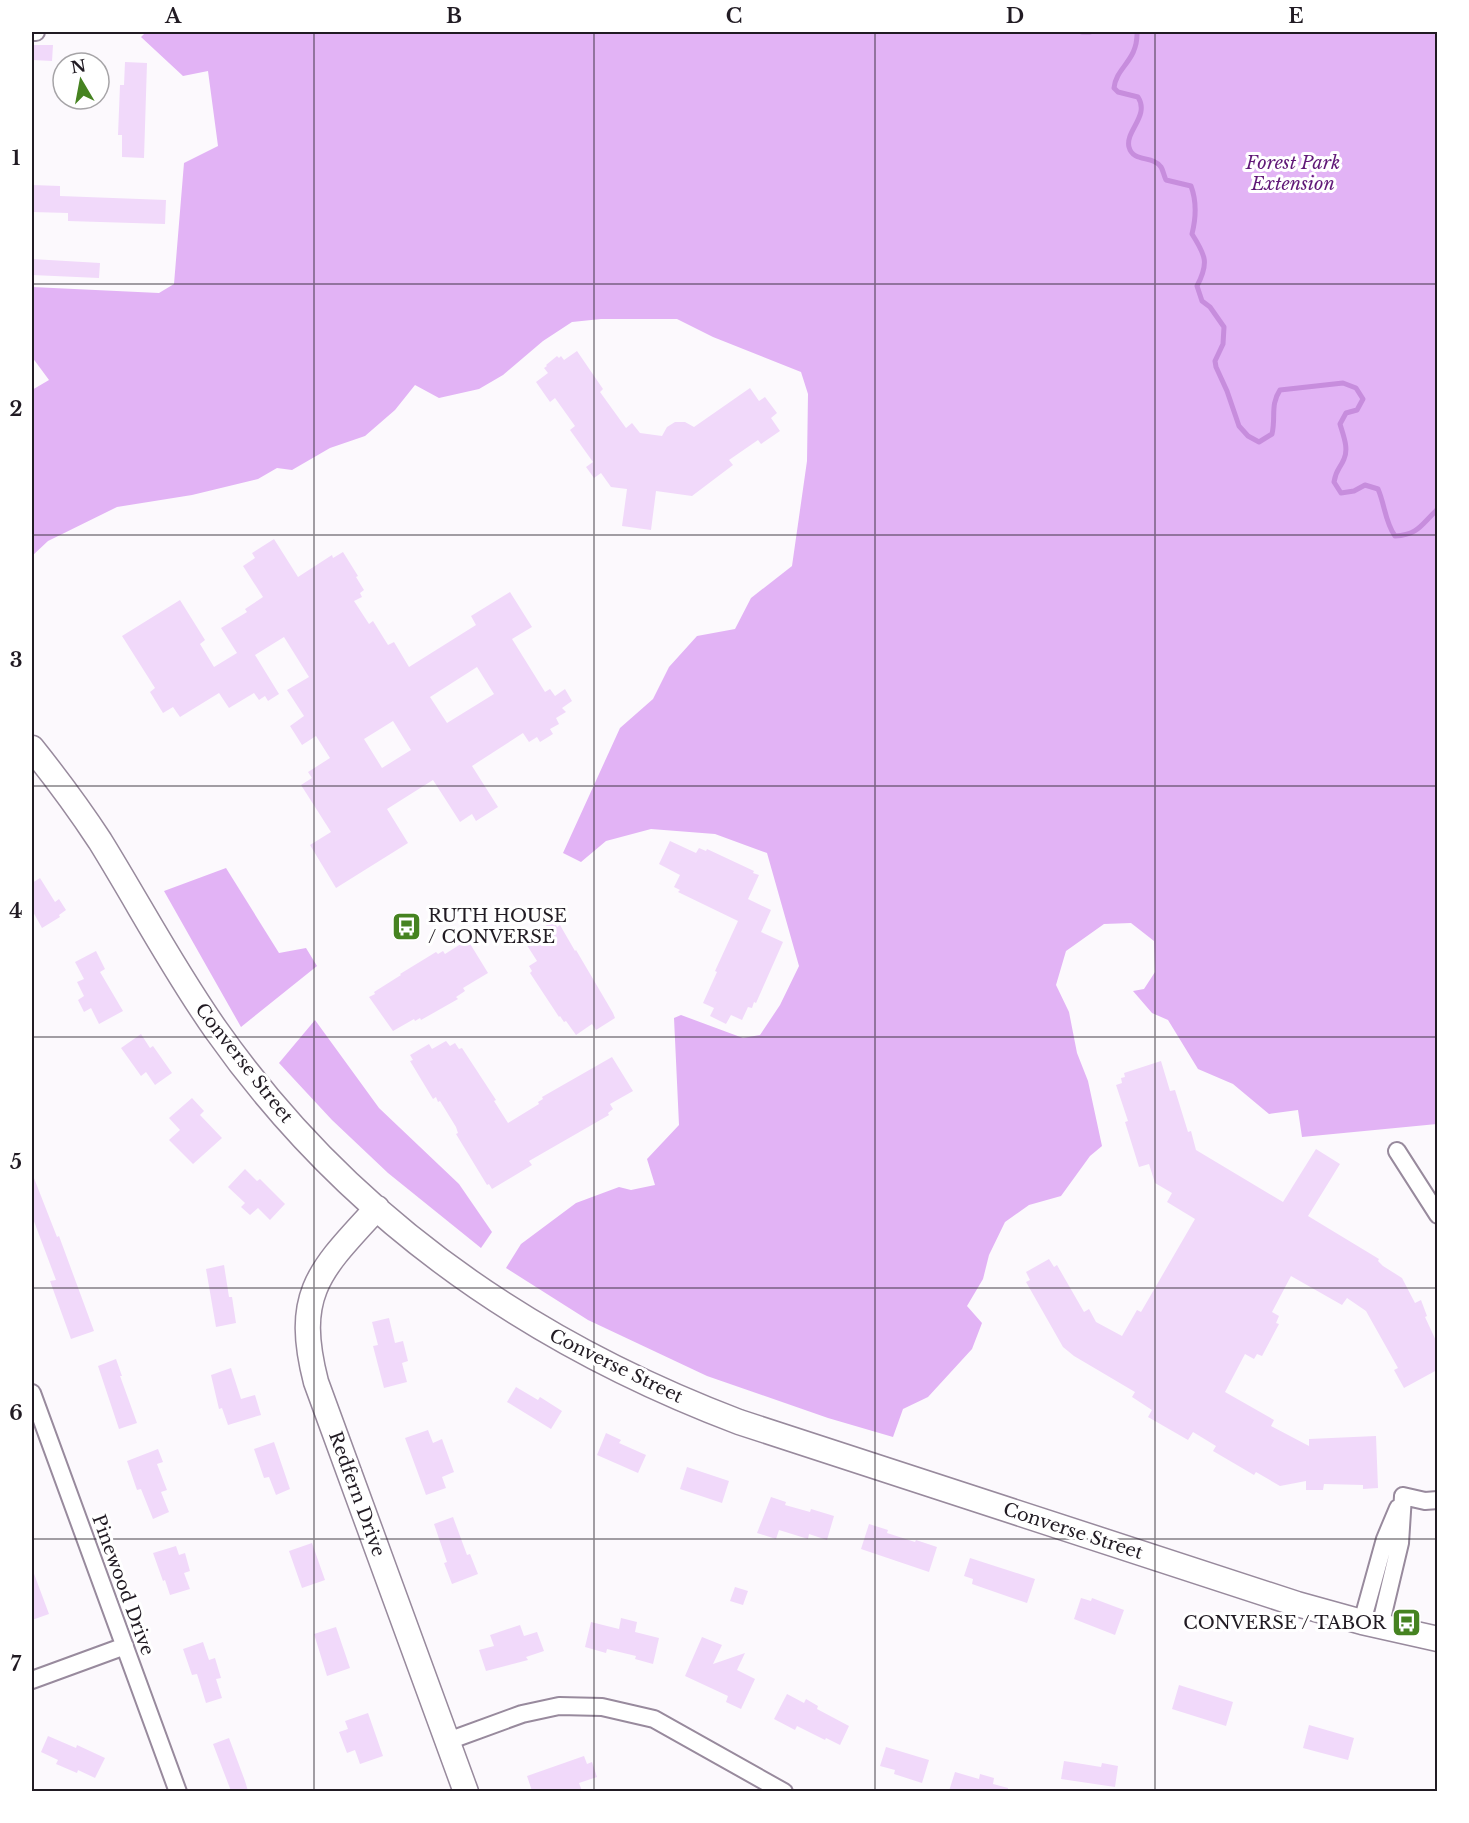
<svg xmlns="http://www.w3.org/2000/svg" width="1469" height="1823" viewBox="0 0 1469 1823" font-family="'Libre Baskerville',serif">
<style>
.forest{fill:#e2b3f5}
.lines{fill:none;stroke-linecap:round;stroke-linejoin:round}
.stream{stroke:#c78ddd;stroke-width:5}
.building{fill:#f1d9fa;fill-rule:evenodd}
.street-casing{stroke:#988a9d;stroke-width:20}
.secondary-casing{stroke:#988a9d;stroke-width:27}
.street{stroke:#fff;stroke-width:16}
.secondary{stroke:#fff;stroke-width:24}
.grid{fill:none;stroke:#211b23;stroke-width:1.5;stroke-opacity:0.55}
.labels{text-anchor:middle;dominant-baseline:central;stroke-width:6;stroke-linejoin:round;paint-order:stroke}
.park-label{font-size:18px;font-style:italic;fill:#601877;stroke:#fff}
.poi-label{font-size:18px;fill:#211b23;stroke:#fff;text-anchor:start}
.street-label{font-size:18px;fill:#211b23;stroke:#fff}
.neatline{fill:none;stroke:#211b23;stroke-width:2}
.grid-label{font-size:20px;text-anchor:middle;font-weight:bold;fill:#211b23}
</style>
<rect width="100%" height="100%" fill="#fcf9fd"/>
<path class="forest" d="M146 32H1437V1124L1302 1137 1298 1110 1269 1114 1233 1084 1198 1069 1168 1020 1152 1013 1133 991 1144 989 1155 972 1154 941 1131 923 1104 924 1066 951 1056 985 1069 1012 1077 1053 1088 1081 1102 1146 1090 1156 1061 1196 1029 1205 1005 1222 989 1255 983 1279 967 1306 982 1323 972 1349 928 1397 903 1409 893 1437 828 1418 707 1376 588 1320 506 1268 521 1244 576 1203 619 1187 631 1190 655 1185 647 1159 679 1125 674 1018 681 1015 743 1038 760 1035 780 1005 799 966 767 853 715 834 651 829 606 841 581 862 563 853 620 728 653 699 669 667 697 636 735 629 751 598 792 566 807 461 808 394 801 372 713 337 677 319H601L572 322 543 341 503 375 479 389 439 398 415 385 395 410 365 436 330 448 292 470 277 468 258 479 192 495 117 507 48 541 32 556V390L49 380 32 357V287L159 293 174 284 184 163 218 146 208 71 183 76 141 37Z
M226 868 279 953 306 948 317 966 241 1027 164 891Z
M315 1020 379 1108 459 1184 492 1232 481 1248 388 1173 332 1120 279 1063Z"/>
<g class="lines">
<path class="stream" d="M1082 32H1090
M1137 32C1138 61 1116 67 1114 88L1118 92 1138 97C1150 116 1125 131 1129 147 1133 163 1153 155 1161 167 1163 170 1164 176 1166 180L1191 186C1197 202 1196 218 1192 234 1206 256 1209 263 1197 286L1202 301 1210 307 1224 327 1223 344 1215 361 1216 367 1227 391 1239 426 1248 436 1259 442 1272 434C1276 417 1270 405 1280 390L1343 383 1356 388 1363 399 1357 410 1346 413 1340 424C1343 435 1349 448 1344 459 1340 469 1336 469 1334 482L1341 493 1354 491 1365 485 1378 489C1385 505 1385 522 1395 536 1419 535 1422 523 1438 509"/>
</g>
<path class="building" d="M32 45H53L52 61 32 60Z
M125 62 147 63 144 158 122 157V135H118L120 85H124Z
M32 185 60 186V196L166 200 165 224 68 221V213L32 212Z
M32 259 100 263 99 278 32 275Z
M577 351 603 389 600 392 626 428 632 423 640 433 662 436 667 427 675 422H685L694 427 750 388 759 401 765 397 777 413 771 418 780 431 761 444 758 440 729 460 733 465 692 496 656 491 651 530 622 526 627 489 611 487 601 473 594 478 586 467 593 462 570 430 575 426 555 398 550 402 536 382 548 373 544 368 547 366 546 365 557 356 559 358 561 356 564 360Z
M274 539 298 577 332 555 333 558 343 552 358 576 356 577 364 590 360 593 362 597 354 601 369 624 373 621 388 645 394 642 409 667 476 625 471 616 510 592 532 627 512 639 545 692 550 689 555 696 565 689 572 701 562 708 566 712 556 718 559 724 550 729 553 734 540 742 537 737 529 742 523 733 472 766 498 807 476 821 472 814 460 822 433 780 387 809 408 843 336 888 310 845 331 832 301 785 312 778 308 772 330 758 316 736 302 745 290 726 304 716 287 690 309 677 284 637 255 655 279 694 268 701 265 696 259 700 254 693 229 708 219 693 180 717 173 707 163 713 150 692 155 688 122 636 180 600 205 640 200 644 214 667 237 653 221 628 247 612 245 609 263 597 243 566 255 558 252 553ZM477 667 494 694 447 723 430 697ZM393 721 411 750 382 768 364 739Z
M670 841 696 853 699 848 706 851 707 849 754 871 753 873 759 875 748 899 771 910 761 932 783 942 756 1003 754 1002 752 1008 748 1007 742 1020 731 1015 726 1024 710 1016 714 1008 703 1003 717 972 715 971 738 921 678 892 680 890 674 887 680 875 659 864Z
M40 878 55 902 59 899 66 910 59 915 60 917 42 928 32 910V883Z
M554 921 557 927 560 925 575 951 576 950 613 1013 615 1018 596 1030 592 1024 576 1035 566 1021 564 1022 560 1016 559 1017 530 973 532 971 529 966 537 961 523 939Z
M464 942 465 944 469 942 488 973 463 988 465 991 456 997 458 999 421 1020 420 1018 415 1021 414 1019 393 1031 369 997 375 994 374 992 401 975 400 974 436 952 438 954 443 951 445 954Z
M96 951 105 969 100 972 123 1011 99 1024 91 1008 84 1012 78 1000 84 996 77 982 84 979 75 962Z
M141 1034 150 1048 153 1046 172 1073 155 1085 146 1072 141 1076 121 1048Z
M446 1041 450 1046 455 1043 459 1049 462 1048 496 1100 494 1101 508 1123 539 1104 538 1102 543 1099 542 1097 612 1057 633 1091 610 1104 613 1109 608 1113 609 1115 529 1161 532 1165 492 1189 489 1184 487 1185 456 1134 458 1133 456 1127 440 1101 438 1102 436 1097 433 1099 410 1061 413 1060 410 1055 429 1044 432 1049Z
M1161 1061 1170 1091 1175 1090 1188 1132 1191 1131 1196 1150 1283 1202 1316 1149 1340 1164 1308 1216 1379 1259 1378 1261 1383 1266 1402 1278 1415 1303 1421 1300 1427 1316 1425 1317 1437 1343V1370L1404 1388 1394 1370 1398 1368 1366 1311 1347 1298 1342 1305 1291 1276 1272 1312 1279 1316 1276 1323 1279 1324 1262 1356 1257 1354 1254 1359 1245 1354 1225 1392 1274 1420 1271 1426 1309 1446V1439L1376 1436 1378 1488 1363 1489V1485L1324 1484 1323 1490H1306V1481L1280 1486 1256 1472 1254 1475 1213 1451 1216 1446 1193 1432 1188 1440 1148 1417 1152 1410 1132 1397 1135 1392 1074 1356 1063 1347 1026 1282 1030 1280 1026 1272 1049 1259 1054 1267 1057 1265 1084 1312 1089 1309 1096 1322 1122 1336 1137 1310 1141 1312 1195 1219 1167 1202 1172 1193 1155 1183 1149 1164 1139 1167 1125 1122 1128 1121 1116 1085 1122 1083 1121 1078 1125 1077 1124 1073Z
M192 1098 204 1111 200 1115 222 1138 193 1164 169 1140 180 1130 169 1118Z
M245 1169 257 1181 260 1179 285 1204 270 1220 258 1208 250 1215 241 1207 245 1203 228 1187Z
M32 1173 57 1237 59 1236 94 1331 71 1339 50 1281 56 1280 32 1216Z
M224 1265 229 1297H232L236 1323 216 1327 206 1269Z
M389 1318 395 1343 403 1341 408 1361 402 1363 407 1382 384 1388 373 1346 378 1345 372 1322Z
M116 1359 122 1376H120L137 1423 119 1429 98 1366Z
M231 1368 241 1399 255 1395 261 1415 228 1425 222 1408 219 1409 211 1375Z
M516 1387 538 1400 540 1397 562 1411 551 1429 507 1402Z
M428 1430 433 1443 442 1439 454 1472 442 1477 446 1488 426 1495 405 1438Z
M606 1433 621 1440 619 1443 646 1455 638 1473 597 1455Z
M274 1442 290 1489 276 1495 269 1477 264 1478 254 1449Z
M158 1449 163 1462 157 1464 167 1490 161 1492 169 1512 153 1519 141 1489 137 1490 127 1461Z
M687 1467 729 1481 722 1503 680 1489Z
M771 1497 786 1502 785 1505 810 1512 811 1509 834 1516 827 1540 809 1534 808 1539 779 1530 776 1539 757 1533Z
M453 1517 467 1555 470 1554 478 1574 452 1584 444 1563 447 1562 434 1524Z
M869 1524 888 1530 887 1533 915 1542 916 1540 937 1547 929 1572 861 1549Z
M312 1543 325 1580 302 1588 289 1551Z
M176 1546 179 1555 185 1553 190 1571 184 1573 190 1589 170 1595 165 1580 163 1581 153 1553Z
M970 1558 1035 1579 1027 1603 972 1584 973 1579 964 1576Z
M32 1571H33L49 1614 32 1620Z
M735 1587 748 1591 743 1605 730 1601Z
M1081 1598 1091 1601 1092 1598 1124 1610 1115 1635 1074 1619Z
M621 1618 637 1622 635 1632 659 1638 653 1664 635 1659 636 1656 607 1649 606 1653 585 1647 591 1622 619 1629Z
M520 1625 524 1636 537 1632 544 1651 526 1657 528 1660 486 1671 479 1650 494 1646 490 1635Z
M336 1627 350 1668 327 1676 314 1634Z
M702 1637 722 1645 713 1664 745 1653 737 1670 755 1679 741 1709 726 1702 728 1696 685 1676Z
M203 1642 209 1660 215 1658 221 1678 216 1679 222 1698 206 1703 197 1674 192 1675 183 1649Z
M1179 1685 1233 1702 1226 1726 1172 1709Z
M787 1694 804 1703 806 1699 818 1706 817 1709 849 1726 840 1745 826 1738 825 1740 797 1726 795 1730 774 1719Z
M368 1713 383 1756 360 1764 355 1750 347 1753 339 1732 348 1729 345 1721Z
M1309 1725 1354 1738 1348 1760 1303 1748Z
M48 1736 76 1748 77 1745 105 1758 95 1778 78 1770 77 1773 56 1764 58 1760 41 1752Z
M229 1738 245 1781 248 1791H231L213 1744Z
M886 1747 929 1760 922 1783 894 1774 895 1770 880 1766Z
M584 1756 587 1764 592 1762 597 1777 579 1783 582 1791H532L527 1776Z
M1064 1761 1101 1767 1102 1763 1118 1766 1115 1787 1061 1779Z
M955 1772 979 1779 980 1774 994 1778 993 1784 1008 1788V1791H949Z"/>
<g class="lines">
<defs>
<path id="street" d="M32 32H36
M1397 1151 1438 1215
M32 1393 178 1792
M1403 1496 1425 1501 1438 1500
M1362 1622 1385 1539 1398 1508
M1380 1627 1400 1543 1403 1496
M32 1680 125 1646
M448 1741 522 1714 559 1706 602 1707 654 1719 784 1792"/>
<path id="secondary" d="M32 748C56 778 79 809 100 841 139 904 173 969 216 1030 347 1216 528 1342 739 1422L1297 1604 1362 1622 1438 1639
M377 1208C320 1270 293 1293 316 1382L466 1792"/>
</defs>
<use href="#street" class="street-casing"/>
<use href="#secondary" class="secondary-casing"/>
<use href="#street" class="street"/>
<use href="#secondary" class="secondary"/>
</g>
<path class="grid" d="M314 32V1792M594 32V1792M875 32V1792M1155 32V1792M32 284H1438M32 535H1438M32 786H1438M32 1037H1438M32 1288H1438M32 1539H1438"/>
<defs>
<symbol id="bus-square" viewBox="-11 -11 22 22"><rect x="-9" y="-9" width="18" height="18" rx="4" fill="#468321" stroke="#fff"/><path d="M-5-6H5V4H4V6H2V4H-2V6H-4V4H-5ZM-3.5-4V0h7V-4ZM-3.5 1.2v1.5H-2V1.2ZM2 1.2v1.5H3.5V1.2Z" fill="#fff"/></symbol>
</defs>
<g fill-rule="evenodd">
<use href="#bus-square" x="390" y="910" width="33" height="33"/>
<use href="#bus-square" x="1390" y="1606" width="33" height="33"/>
</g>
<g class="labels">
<g class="park-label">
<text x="1293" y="163">Forest Park<tspan x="1293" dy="21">Extension</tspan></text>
</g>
<g class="poi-label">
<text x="428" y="916">RUTH HOUSE<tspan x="428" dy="21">/ CONVERSE</tspan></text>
<text x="1386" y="1623" text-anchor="end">CONVERSE / TABOR</text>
</g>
<g class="street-label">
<text transform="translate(244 1063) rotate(52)">Converse Street</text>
<text transform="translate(616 1366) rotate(26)">Converse Street</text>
<text transform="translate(357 1494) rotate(70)">Redfern Drive</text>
<text transform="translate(1073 1531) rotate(18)">Converse Street</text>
<text transform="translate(123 1585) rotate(70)">Pinewood Drive</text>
</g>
</g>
<rect width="1469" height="1823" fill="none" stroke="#ffffff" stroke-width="66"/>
<g transform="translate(81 81) rotate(350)"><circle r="28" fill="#ffffff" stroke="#a6a4a7" stroke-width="1.5"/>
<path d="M0-4.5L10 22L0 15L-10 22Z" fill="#468321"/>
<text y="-9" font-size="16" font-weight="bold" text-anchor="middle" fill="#211b23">N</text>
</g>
<rect x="33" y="33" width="1403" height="1757" class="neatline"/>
<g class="grid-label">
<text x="173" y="23">A</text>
<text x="454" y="23">B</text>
<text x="734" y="23">C</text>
<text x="1015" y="23">D</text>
<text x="1296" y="23">E</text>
<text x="16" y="165">1</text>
<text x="16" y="416">2</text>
<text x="16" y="667">3</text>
<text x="16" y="918">4</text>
<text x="16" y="1169">5</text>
<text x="16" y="1420">6</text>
<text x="16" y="1671">7</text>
</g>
</svg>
